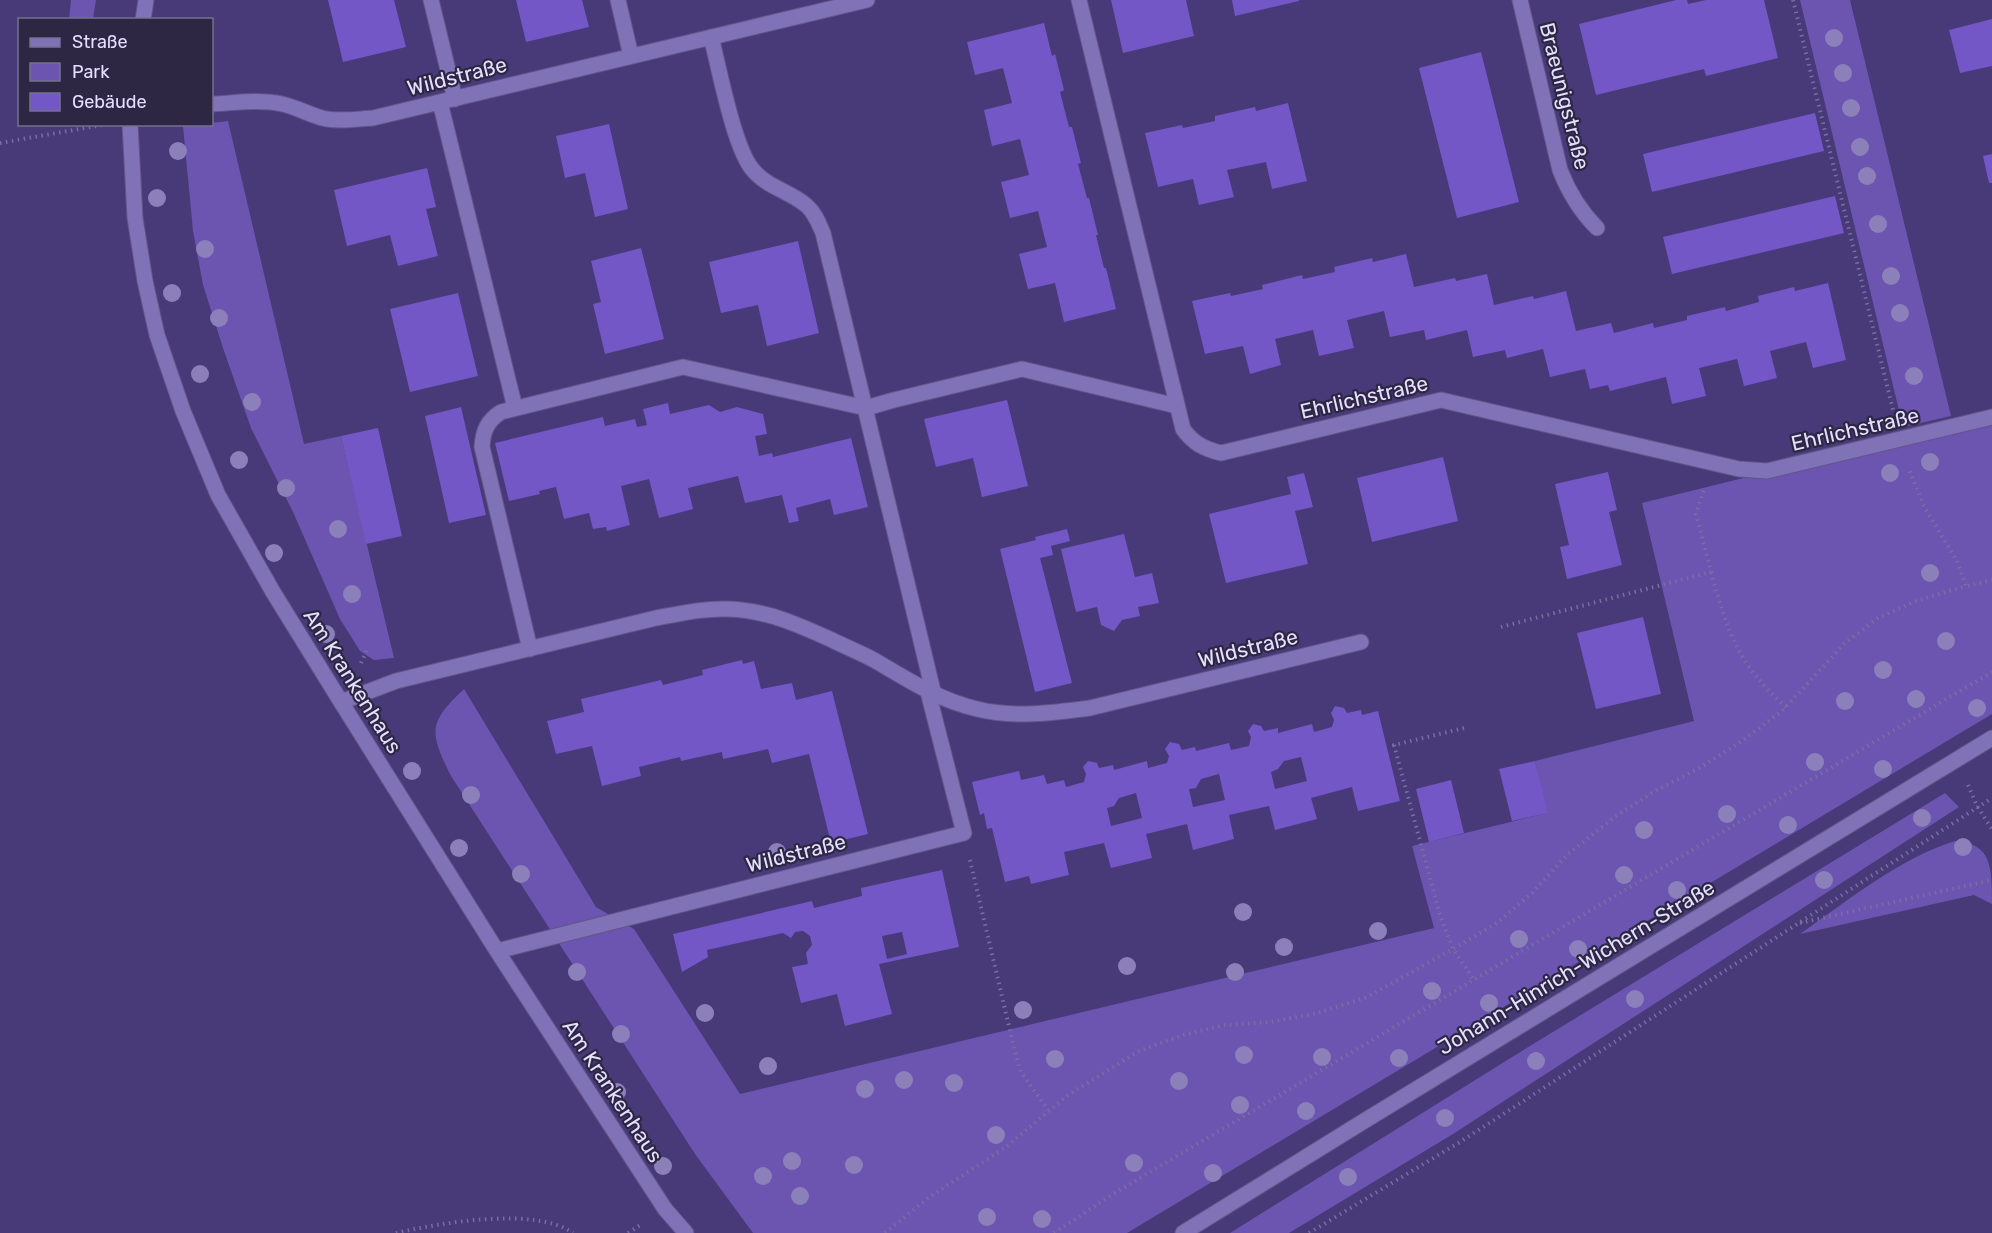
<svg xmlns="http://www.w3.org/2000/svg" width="1992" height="1233" viewBox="0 0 1992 1233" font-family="Rubik,sans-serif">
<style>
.green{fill:#6b55b1}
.building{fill:#7357c6;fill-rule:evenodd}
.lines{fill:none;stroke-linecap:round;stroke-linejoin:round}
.minor-casing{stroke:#625488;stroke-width:17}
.path{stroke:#796da2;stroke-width:4;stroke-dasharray:1.5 4.5;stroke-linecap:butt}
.minor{stroke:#7f72b6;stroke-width:15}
.tree{fill:#8c80bb}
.labels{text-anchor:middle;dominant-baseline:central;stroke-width:4.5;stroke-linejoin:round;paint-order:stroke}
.street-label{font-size:21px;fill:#e4e0fe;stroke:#2d2744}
</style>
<rect width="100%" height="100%" fill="#483978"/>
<path class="green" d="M71 0H96L93 19H69Z
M1800 0H1850L1951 416 1903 427Z
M228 121 304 444 341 436 394 658 374 660 360 651 340 619 293 512 251 428 223 348 203 285 193 231 183 126 212 124V123Z
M1992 417V714L1127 1233H753L695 1154 451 776C429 732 428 723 464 689L596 907 634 929 740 1094 1434 928 1412 846 1547 813 1535 761 1694 721 1642 503Z
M1945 793 1959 807 1453 1134 1289 1233H1230L1525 1049Z
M1955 841C1992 843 1992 868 1992 904L1974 895 1800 934C1847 901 1900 858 1955 841Z"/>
<path class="building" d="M328 0H394L406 47 343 62Z
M516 0H582L589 27 526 42Z
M1111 0H1186L1194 36 1123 53Z
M1232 0H1299V1L1235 16Z
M1676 0H1687L1688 4 1706 0H1764L1778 58 1706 76 1704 69 1596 95 1579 24Z
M1992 19V66L1960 73 1949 30Z
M1044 23 1052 56 1055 54 1064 90 1060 92 1069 127H1072L1081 163 1078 164 1087 198H1089L1098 235H1096L1104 268H1106L1116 309 1064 322 1055 283 1028 289 1019 254 1047 247 1038 211 1010 218 1001 182 1029 175 1020 139 992 146 984 110 1012 103 1003 68 975 75 967 42Z
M1481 52 1519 202 1457 218 1419 68Z
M1288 103 1307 181 1272 189 1266 162 1227 170 1234 197 1199 205 1193 179 1158 187 1145 133 1182 125 1183 128 1215 121V116L1255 107 1256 111Z
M1815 113 1824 151 1652 192 1643 154Z
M609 124 628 209 595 217 585 173 565 178 556 136Z
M1992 154V183H1989L1983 156Z
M427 168 436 207 426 209 438 256 398 266 390 235 347 246 334 190Z
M1835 196 1844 233 1672 274 1663 237Z
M798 241 819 333 767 346 758 305 721 313 709 262Z
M641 248 664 339 605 354 593 304 601 302 591 261Z
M1406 254 1414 287 1455 278 1456 281 1487 274 1494 305 1533 296 1534 299 1566 291 1576 331 1611 323 1614 333 1653 323 1654 328 1687 320V316L1725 307 1726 311 1759 302 1758 296 1794 287 1795 291 1828 283 1846 360 1813 368 1806 342 1770 351 1777 378 1744 386 1737 359 1699 368 1706 396 1672 404 1666 377 1610 391 1608 385 1590 389 1585 369 1550 377 1543 349 1507 358 1505 350 1473 357 1467 330 1426 340 1424 330 1390 337 1384 311 1347 320 1354 348 1319 356 1313 330 1275 339 1281 365 1250 374 1243 346 1205 354 1192 301 1230 293 1231 296 1263 289 1262 285 1302 275 1303 279 1335 272 1334 267 1372 258 1373 262Z
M458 293 478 376 410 392 390 309Z
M1007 400 1028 486 982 497 973 458 936 467 924 419Z
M668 403 670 414 709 405 720 412 737 407 763 414 767 434 755 436 759 456 772 453 773 457 851 438 868 507 834 515 830 499 796 508 799 521 789 523 782 495 745 503 738 476 688 488 693 509 659 518 649 479 621 486 630 525 607 531 606 527 593 529 589 513 564 519 556 487 539 491 540 494 509 501 495 443 603 417 605 426 635 419 637 427 647 425 643 409Z
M461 407 486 515 449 523 425 416Z
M378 428 402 536 366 544 341 436Z
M1443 457 1458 521 1372 542 1357 478Z
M1608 472 1617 510 1609 512 1622 565 1567 579 1560 547 1569 545 1555 484Z
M1304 473 1313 507 1295 511 1308 564 1226 583 1209 514 1291 494 1287 477Z
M1067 529 1070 541 1051 546 1053 555 1040 558 1072 683 1035 692 1000 549 1036 540 1035 537Z
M1124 534 1135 577 1152 573 1159 603 1138 607 1140 616 1122 620 1114 631 1101 625 1097 607 1076 612 1061 549Z
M1643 617 1661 694 1596 709 1577 633Z
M742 660 743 664 754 661 761 689 792 683 796 700 832 691 868 834 831 843 809 754 772 763 768 749 723 759 722 752 681 761 680 757 639 767 641 776 602 786 592 746 556 754 547 721 584 712 581 699 661 680 663 685 703 675 702 670Z
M1335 706 1344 708 1347 713 1361 710 1362 715 1378 711 1400 801 1358 811 1352 787 1311 798 1317 819 1275 830 1269 806 1229 815 1234 839 1193 850 1187 824 1146 834 1152 858 1111 868 1104 843 1064 852 1069 875 1031 884 1029 876 1005 882 992 828 987 829 984 813 980 815 972 782 1019 771 1021 780 1044 775 1047 784 1064 780 1066 787 1084 782 1086 774 1083 767 1088 761 1097 763 1099 768 1113 765 1114 770 1147 761 1148 768 1167 763 1169 756 1165 749 1170 742 1179 744 1182 750 1195 747 1196 751 1229 743 1231 750 1249 746 1251 737 1248 731 1253 724 1261 726 1264 731 1278 728V733L1312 724 1314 732 1332 727 1334 720 1331 713ZM1301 757 1307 781 1275 789 1271 772 1278 769 1284 761ZM1219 774 1225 800 1193 807 1189 789 1196 788 1201 779ZM1136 793 1142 818 1111 826 1107 808 1114 806 1119 798Z
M1535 761 1548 813 1512 821 1499 769Z
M1451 780 1464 833 1429 842 1416 789Z
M942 870 959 947 879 964 892 1014 845 1026 837 994 801 1003 792 967 808 964 806 953 812 945 810 936 803 931 795 932 791 938 783 933 707 950 708 957 682 972 673 934 812 901 814 908 862 896 861 888ZM902 932 907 954 887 959 882 936Z"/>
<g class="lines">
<defs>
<path id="minor" d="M431 0 455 99
M618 0 631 56
M1079 0 1183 429C1193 443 1204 449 1221 453L1441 400 1739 469 1767 471 1992 417
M1520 0 1560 170C1569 193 1580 211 1597 228
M143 20 146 0
M711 37C719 67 734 149 753 170 768 188 790 191 807 206 815 213 819 224 823 233L934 695
M440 102 515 408
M212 104C235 103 259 99 282 104 296 107 308 114 322 118 338 122 356 119 373 118L867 0
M130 124 135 218 145 281 157 335 183 411 218 495 273 592 341 702 497 951 665 1209 686 1233
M530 649 482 447C483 431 487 421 501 412L683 367 866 408 894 400 1022 369 1177 406
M341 702 396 681 656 618C679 614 703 608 728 609 766 610 799 625 832 640 846 647 861 653 874 660 907 679 938 700 977 709 1014 718 1052 713 1090 708L1361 642
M497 951 964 833 928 692
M1183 1233 1369 1118 1992 738"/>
</defs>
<use href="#minor" class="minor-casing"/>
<path class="path" d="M1793 0 1893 410
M0 143 102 125
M1711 572C1728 633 1737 663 1786 707
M1968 586 1992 580
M1501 627 1711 572 1696 514 1704 489
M361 663 367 650
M1464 728 1394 745 1440 915 1453 949 1474 980
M1968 785 1977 806 1992 829
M970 860 1015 1052 1021 1072 1048 1110
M1800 923 1992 880
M396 1233C440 1223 535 1206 573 1233
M628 1233 642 1224
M885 1233 928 1198 1006 1147 1068 1095 1139 1051 1183 1035 1225 1025 1270 1022 1318 1013 1367 997 1453 949 1497 923 1532 893 1568 854 1616 816 1655 791 1701 767 1742 741 1782 711 1844 644 1878 618 1916 601 1966 586 1957 561 1925 508 1908 467
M1054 1233 1113 1194 1992 672
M1309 1233 1460 1142 1992 798"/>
<use href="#minor" class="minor"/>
</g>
<g class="tree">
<circle cx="1834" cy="38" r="9"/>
<circle cx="1843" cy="73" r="9"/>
<circle cx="1851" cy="108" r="9"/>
<circle cx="1860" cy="147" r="9"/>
<circle cx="178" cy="151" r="9"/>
<circle cx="1867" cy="176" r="9"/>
<circle cx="157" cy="198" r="9"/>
<circle cx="1878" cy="224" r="9"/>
<circle cx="205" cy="249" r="9"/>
<circle cx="1891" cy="276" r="9"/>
<circle cx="172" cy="293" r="9"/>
<circle cx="1900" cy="313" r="9"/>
<circle cx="219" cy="318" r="9"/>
<circle cx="200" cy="374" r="9"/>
<circle cx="1914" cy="376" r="9"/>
<circle cx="252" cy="402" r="9"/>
<circle cx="239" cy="460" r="9"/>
<circle cx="1930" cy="462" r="9"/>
<circle cx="1890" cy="473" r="9"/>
<circle cx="286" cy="488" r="9"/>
<circle cx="338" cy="529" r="9"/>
<circle cx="274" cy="553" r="9"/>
<circle cx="1930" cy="573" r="9"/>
<circle cx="352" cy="594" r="9"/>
<circle cx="326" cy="634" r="9"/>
<circle cx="1946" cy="641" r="9"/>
<circle cx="1883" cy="670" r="9"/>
<circle cx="1916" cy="699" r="9"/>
<circle cx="1845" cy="701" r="9"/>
<circle cx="1977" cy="708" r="9"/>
<circle cx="1815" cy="762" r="9"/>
<circle cx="1883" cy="769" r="9"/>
<circle cx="412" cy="771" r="9"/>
<circle cx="471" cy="795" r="9"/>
<circle cx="1727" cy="814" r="9"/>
<circle cx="1922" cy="818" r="9"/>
<circle cx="1788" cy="825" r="9"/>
<circle cx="1644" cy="830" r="9"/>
<circle cx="1963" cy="847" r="9"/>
<circle cx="459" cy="848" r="9"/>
<circle cx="777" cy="852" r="9"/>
<circle cx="521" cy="874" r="9"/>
<circle cx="1624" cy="875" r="9"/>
<circle cx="1824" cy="880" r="9"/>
<circle cx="1677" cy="890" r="9"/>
<circle cx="1243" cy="912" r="9"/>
<circle cx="1378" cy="931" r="9"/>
<circle cx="1519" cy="939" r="9"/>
<circle cx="1284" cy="947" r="9"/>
<circle cx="1578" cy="949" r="9"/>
<circle cx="1127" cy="966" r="9"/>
<circle cx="577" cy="972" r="9"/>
<circle cx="1235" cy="972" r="9"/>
<circle cx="1432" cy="991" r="9"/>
<circle cx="1635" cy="999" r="9"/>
<circle cx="1489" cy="1003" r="9"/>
<circle cx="1023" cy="1010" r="9"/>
<circle cx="705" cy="1013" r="9"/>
<circle cx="621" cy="1034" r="9"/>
<circle cx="1244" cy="1055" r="9"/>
<circle cx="1322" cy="1057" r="9"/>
<circle cx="1399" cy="1058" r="9"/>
<circle cx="1055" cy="1059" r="9"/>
<circle cx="1536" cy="1061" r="9"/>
<circle cx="768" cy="1066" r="9"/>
<circle cx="904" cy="1080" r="9"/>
<circle cx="1179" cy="1081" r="9"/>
<circle cx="954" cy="1083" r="9"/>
<circle cx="865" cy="1089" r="9"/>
<circle cx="617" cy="1092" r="9"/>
<circle cx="1240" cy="1105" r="9"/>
<circle cx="1306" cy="1111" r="9"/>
<circle cx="1445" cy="1118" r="9"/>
<circle cx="996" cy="1135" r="9"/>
<circle cx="792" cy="1161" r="9"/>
<circle cx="1134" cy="1163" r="9"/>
<circle cx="854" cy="1165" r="9"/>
<circle cx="663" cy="1166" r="9"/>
<circle cx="1213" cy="1173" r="9"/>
<circle cx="763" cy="1176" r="9"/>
<circle cx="1348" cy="1177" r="9"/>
<circle cx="800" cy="1196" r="9"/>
<circle cx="987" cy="1217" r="9"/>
<circle cx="1042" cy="1219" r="9"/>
</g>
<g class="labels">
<g class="street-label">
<text transform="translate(457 76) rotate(-14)">Wildstraße</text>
<text transform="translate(1565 96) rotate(76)">Braeunigstraße</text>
<text transform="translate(1364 397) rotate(-13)">Ehrlichstraße</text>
<text transform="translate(1855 429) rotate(-13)">Ehrlichstraße</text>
<text transform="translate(1248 648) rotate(-14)">Wildstraße</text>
<text transform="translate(353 681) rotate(58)">Am Krankenhaus</text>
<text transform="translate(796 853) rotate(-14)">Wildstraße</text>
<text transform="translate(1576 967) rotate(-31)">Johann-Hinrich-Wichern-Straße</text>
<text transform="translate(613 1091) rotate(57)">Am Krankenhaus</text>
</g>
</g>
<rect x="18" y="18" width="195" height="108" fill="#2d2744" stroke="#76718e" stroke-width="1.5"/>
<rect x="30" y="38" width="30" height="9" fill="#7f72b6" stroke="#76718e" stroke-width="1.5"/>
<text x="72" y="48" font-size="18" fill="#e4e0fe">Straße</text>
<rect x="30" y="63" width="30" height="18" fill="#6b55b1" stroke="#76718e" stroke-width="1.5"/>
<text x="72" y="78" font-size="18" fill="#e4e0fe">Park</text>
<rect x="30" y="93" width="30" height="18" fill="#7357c6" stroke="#76718e" stroke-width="1.5"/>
<text x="72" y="108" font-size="18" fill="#e4e0fe">Gebäude</text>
</svg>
